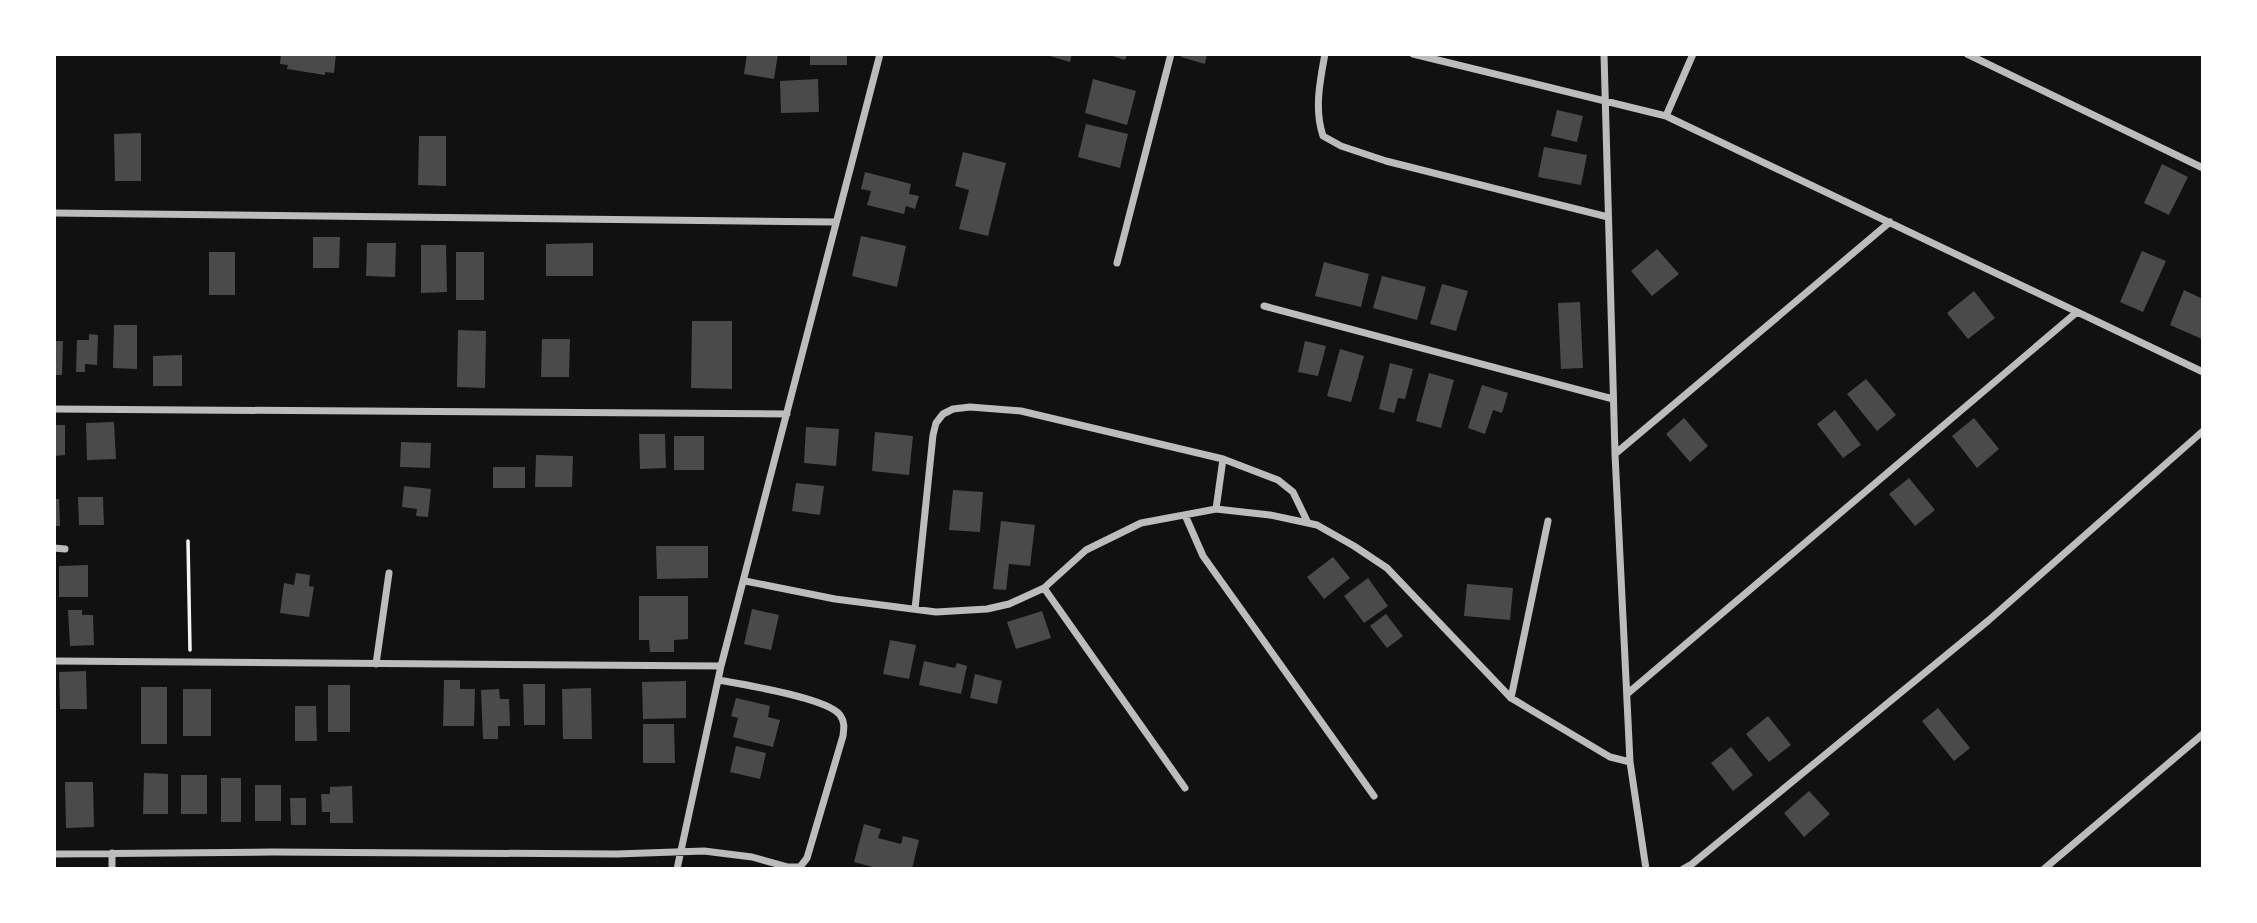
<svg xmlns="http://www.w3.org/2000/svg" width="2257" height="923" viewBox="0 0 2257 923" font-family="Quicksand,sans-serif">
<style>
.building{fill:#4a4a4a}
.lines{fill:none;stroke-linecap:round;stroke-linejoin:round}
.path{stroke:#f5f5f5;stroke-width:3.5}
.minor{stroke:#bcbcbc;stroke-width:7}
</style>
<rect width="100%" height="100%" fill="#111"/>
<path class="building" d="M281 54H336L334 73 325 72V75L287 69 288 65 280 64Z
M747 54H778L774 79 744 74Z
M810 54H847V65H810Z
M1043 54H1072L1070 62Z
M1106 54H1127L1125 60Z
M1181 54H1207L1205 64 1181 57Z
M818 79 819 112 781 113 780 81Z
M1093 79 1136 91 1127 125 1085 113Z
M1557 110 1583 116 1577 142 1551 136Z
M1086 124 1128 134 1120 168 1078 157Z
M141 133V181H115L114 134Z
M419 136H446V186L418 185Z
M1544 147 1587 155 1581 185 1538 177Z
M963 152 1006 163 988 236 959 229 969 190 955 186Z
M2162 164 2188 177 2169 215 2144 203Z
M865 172 911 184 909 194 919 196 915 209 906 206 904 214 867 205 871 191 861 189Z
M861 236 906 246 897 287 852 276Z
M313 237H340L339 268H313Z
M367 243H396L395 277 366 276Z
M593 243V276H546V244Z
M421 245H446L447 292 421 293Z
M1657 249 1679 274 1652 296 1631 271Z
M2142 251 2166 261 2143 312 2120 302Z
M209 252H235V295H209Z
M456 252H484V300H456Z
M1324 262 1369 274 1361 307 1315 296Z
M1382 276 1426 287 1417 320 1373 308Z
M1442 284 1468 291 1456 331 1430 324Z
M2184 290 2203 299 2202 339 2170 325Z
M1974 291 1995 318 1968 339 1947 313Z
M1580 302 1583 368 1561 369 1558 303Z
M692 321H732V389L691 388Z
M114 325H137V369L113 368Z
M458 330 486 331 485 388 457 387Z
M89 334 98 335 97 365 85 364V372H76L77 340H89Z
M542 339H570L569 377H541Z
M54 341H63L62 375H54Z
M1305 341 1326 346 1318 376 1298 372Z
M1340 349 1364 356 1351 402 1327 396Z
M182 355V386H153V356Z
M1390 363 1413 369 1405 399 1398 398 1394 413 1379 409Z
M1429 373 1454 380 1441 428 1416 421Z
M1866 379 1896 415 1877 431 1847 394Z
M1482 385 1508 393 1502 413 1493 410 1485 434 1468 428Z
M1835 410 1861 445 1843 458 1817 424Z
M1684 418 1708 446 1690 462 1666 434Z
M1974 418 1999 449 1977 468 1952 436Z
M114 422 116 459 87 460 86 423Z
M54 425H65V455L54 456Z
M806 427 839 429 836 466 804 463Z
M875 432 913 436 909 475 872 471Z
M639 434H665L666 468 640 469Z
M674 436H704V470H674Z
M401 442 431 443 430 468 400 467Z
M536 455 573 456 572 487H535Z
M493 467H525V488H493Z
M1909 478 1935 510 1915 526 1889 494Z
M796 483 824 486 820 515 792 511Z
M404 486 431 489 428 517 416 516 417 509 402 507Z
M953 490 983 492 980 532 949 530Z
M78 497H103L104 525H79Z
M54 499H59L60 526H54Z
M1001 521 1035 525 1030 566 1009 564 1006 590 993 589Z
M656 546H708V578L657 579Z
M1333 557 1350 578 1324 599 1307 577Z
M88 565V597H59V566Z
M296 573 310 575 309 586 314 587 309 617 280 613 284 583 294 585Z
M1368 578 1388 606 1364 623 1344 596Z
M1467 584 1513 588 1510 620 1464 616Z
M639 596H688V639L674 640V652H650L649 640H639Z
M752 609 779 615 771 650 744 644Z
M68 610H82V615H93L94 645 70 646Z
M1042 611 1051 638 1016 649 1007 622Z
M1386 614 1403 636 1387 648 1370 626Z
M890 640 916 645 909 679 883 674Z
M924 661 955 668 957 663 967 666 961 694 919 685Z
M86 671 87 709H60L59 672Z
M975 674 1002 681 997 704 970 698Z
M444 680H460V689H475L474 726H443Z
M686 681V718L643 719 642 682Z
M523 684H545V725H524Z
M328 685H350V732H328Z
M141 687H167V744H141Z
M591 688 592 739H563L562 689Z
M183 689H211V736H183Z
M499 689 500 699H509L510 726H498V739H483L481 690Z
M736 698 770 706 768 717 780 720 773 747 733 737 738 718 731 716Z
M295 706H316L317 741H295Z
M1938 708 1970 748 1954 761 1922 721Z
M1768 716 1791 745 1769 762 1746 734Z
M643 724H674L675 763H643Z
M736 746 766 753 760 779 730 772Z
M1731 747 1753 775 1733 791 1711 763Z
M144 773 168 774V814H143Z
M181 775H207V814H181Z
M221 778H241V822H221Z
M65 782H93L94 827 66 828Z
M255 785H281V821H255Z
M352 786 353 823H330V812H322L321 794H330V787Z
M1809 791 1830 814 1804 837 1784 813Z
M290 798H306V825H291Z
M864 824 881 829 878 838 901 844 903 836 919 840 912 869H880L854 862Z"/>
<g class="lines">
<path class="path" d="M188 541 190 650"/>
<path class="minor" d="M1325 54C1320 81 1314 109 1323 136L1341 146 1386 161 1608 217
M1413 54 1666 116 2203 372
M1604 54 1615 454 1630 762 1646 869
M1967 54 2203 168
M1666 116 1693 54
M54 213 835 222
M1117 263 1171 54
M1264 306 1613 399
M54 409 787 414
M1615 454 1890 222
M1216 509 1223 459
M1185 515 1203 556 1374 796
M54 548 65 549
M745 581 835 599 936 612 987 609 1009 604 1044 588 1086 550 1141 523 1216 509 1270 515 1317 525 1354 546 1387 568 1511 698 1610 757 1630 762
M1044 588 1185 788
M915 609 933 435 936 423 943 414 953 409 970 407 1021 411 1223 459 1278 480 1293 492 1308 523
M54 661 721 666
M376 664 389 573
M1627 694 2077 312
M1511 698 1548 521
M112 853V869
M54 854 272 852 616 854 704 851 752 857 788 867H800L807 858 843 736C844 728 845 722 840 715 828 698 741 684 718 680
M677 869 721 666 880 54
M1683 869 1692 864 1989 620 2203 431
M2044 869 2203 734"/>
</g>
<rect width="2257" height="923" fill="none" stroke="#ffffff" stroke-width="112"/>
</svg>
